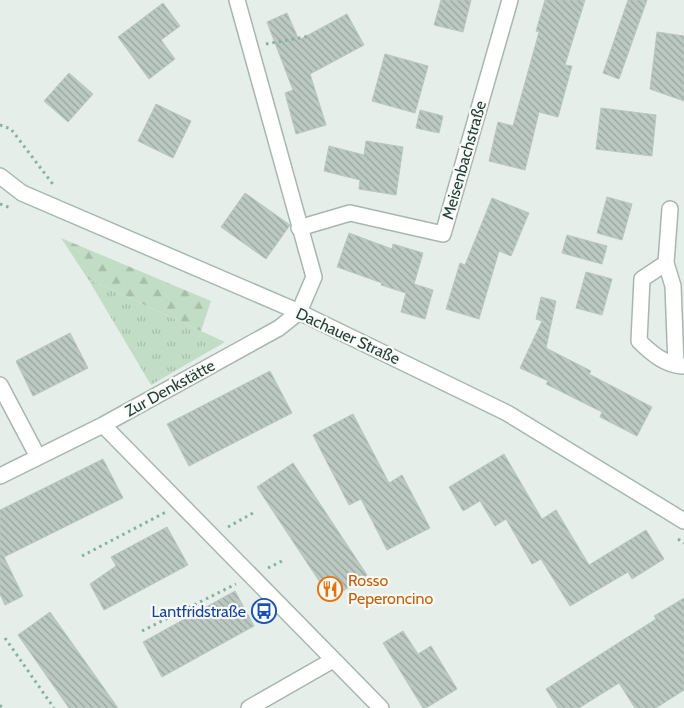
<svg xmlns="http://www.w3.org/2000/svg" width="684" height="708" viewBox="0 0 684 708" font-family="Cabin,sans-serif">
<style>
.grass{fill:url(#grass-tufts)}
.forest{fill:url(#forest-firs)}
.building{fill:url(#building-back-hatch);stroke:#b9c7c0}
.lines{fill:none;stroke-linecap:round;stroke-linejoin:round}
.street-casing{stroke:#a9b6b0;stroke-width:18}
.secondary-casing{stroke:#a5b9b0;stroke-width:18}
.path{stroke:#89b09f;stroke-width:3;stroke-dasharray:2.5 4;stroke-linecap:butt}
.street{stroke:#fff;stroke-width:15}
.secondary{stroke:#fff;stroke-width:15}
.labels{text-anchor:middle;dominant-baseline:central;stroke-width:4.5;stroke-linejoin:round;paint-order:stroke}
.street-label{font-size:16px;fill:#263f35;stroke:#f7faf8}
.food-label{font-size:16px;fill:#c56008;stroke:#f7faf8;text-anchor:start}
.transit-label{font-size:16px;fill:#164399;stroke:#f7faf8;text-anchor:end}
</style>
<defs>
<pattern id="grass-tufts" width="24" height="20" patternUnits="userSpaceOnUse" patternTransform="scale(1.25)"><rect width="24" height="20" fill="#c1ddc5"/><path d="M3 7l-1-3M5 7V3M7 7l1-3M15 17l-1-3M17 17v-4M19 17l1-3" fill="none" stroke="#a6bfaa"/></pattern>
<pattern id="forest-firs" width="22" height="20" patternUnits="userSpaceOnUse" patternTransform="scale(1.25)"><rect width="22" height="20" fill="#c1ddc5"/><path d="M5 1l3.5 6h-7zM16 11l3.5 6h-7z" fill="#a6bfaa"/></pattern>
<pattern id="building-back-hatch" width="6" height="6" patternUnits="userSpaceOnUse" patternTransform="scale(1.25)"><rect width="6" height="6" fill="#bbc9c2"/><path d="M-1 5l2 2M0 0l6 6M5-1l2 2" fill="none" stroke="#98a59e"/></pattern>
</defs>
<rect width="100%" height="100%" fill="#e6eeea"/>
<path class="grass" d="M88 279 225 342 151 385Z"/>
<path class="forest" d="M61 238 211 301 201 331 88 279Z"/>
<path class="building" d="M441 0H471L463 32 434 25Z
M545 0H585L565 65 572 66 558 117 539 112 525 170 489 161 498 122 513 126 539 32 536 31Z
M628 0H647L619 79 603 73Z
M163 3 180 26 161 40 175 59 149 79 118 37Z
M287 13 299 40 347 14 364 45 310 74 326 125 296 134 285 93 293 90 267 22Z
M657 32 684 36V101L650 89Z
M385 54 428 66 415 113 372 101Z
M69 73 93 94 68 122 44 101Z
M156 104 191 121 173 158 138 141Z
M601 108 656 115 652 156 596 149Z
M420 110 443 116 439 133 416 128Z
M366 141 403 147 396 195 359 189 360 180 324 171 329 146 364 155Z
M245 193 290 225 266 259 221 227Z
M607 197 632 204 622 240 597 233Z
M492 198 529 213 511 256 499 251 479 319 446 309 460 263 465 265Z
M349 233 392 249 393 244 423 253 414 284 433 290 425 319 401 312 406 293 381 285 382 283 337 267Z
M567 235 607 246 602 264 562 253Z
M586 272 612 279 602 315 576 308Z
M541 297 556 301 546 348 591 371 589 374 652 407 637 436 600 417 602 412 546 384 548 381 520 368 542 321 536 319Z
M70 333 88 368 33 396 16 361Z
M270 371 292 413 189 466 167 424Z
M353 414 389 483 402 475 430 528 387 550 361 499 349 505 313 435Z
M504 454 542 519 556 510 589 565 646 530 664 559 632 579 628 572 570 606 541 559 532 564 506 519 495 526 480 501 463 511 449 487Z
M103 459 123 498 4 557 23 596 5 605 0 594V510Z
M293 463 367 575 331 599 257 487Z
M167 527 188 565 104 610 90 584 116 566 111 557Z
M235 591 254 626 162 677 143 642Z
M684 598V690L656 708H635L619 683 579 708H558L546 689 656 619 654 616Z
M50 612 118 708H69L18 635Z
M403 631 418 654 431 646 457 689 426 708H423L383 643Z"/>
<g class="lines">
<defs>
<path id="street" d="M670 209 666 263 673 286 676 365
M299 228 350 213 443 234 510 0
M666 263 642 279 639 341C651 353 665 365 683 366
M0 385 38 457
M103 425 381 708
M0 476 103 425 279 328 299 312 314 277 237 0
M249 708 333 660"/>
<path id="secondary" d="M0 176 22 193 299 312 507 413 684 521"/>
</defs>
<use href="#street" class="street-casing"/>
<use href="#secondary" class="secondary-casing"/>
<path class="path" d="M266 44 310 36
M0 125 11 129 55 187
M0 204 11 208
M228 527 253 513
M678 539 684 543
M82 556 166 512
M268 568 284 560
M142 631 236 584
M5 638 54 708
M0 705 2 708"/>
<use href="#street" class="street"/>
<use href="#secondary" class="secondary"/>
</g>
<defs>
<symbol id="restaurant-ring" viewBox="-11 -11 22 22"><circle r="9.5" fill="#f7faf8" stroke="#e8710a" stroke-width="1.5"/><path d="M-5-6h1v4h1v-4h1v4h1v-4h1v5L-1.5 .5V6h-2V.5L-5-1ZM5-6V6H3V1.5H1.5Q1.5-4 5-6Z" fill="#e8710a"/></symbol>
<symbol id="bus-ring" viewBox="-11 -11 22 22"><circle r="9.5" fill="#f7faf8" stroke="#1a4fb4" stroke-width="1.5"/><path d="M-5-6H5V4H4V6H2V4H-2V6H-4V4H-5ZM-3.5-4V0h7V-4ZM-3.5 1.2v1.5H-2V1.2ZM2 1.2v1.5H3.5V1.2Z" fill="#1a4fb4"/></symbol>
</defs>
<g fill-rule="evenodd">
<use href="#restaurant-ring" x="316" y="575" width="28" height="28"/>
<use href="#bus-ring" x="250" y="597" width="28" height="28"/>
</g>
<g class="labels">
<g class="street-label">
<text transform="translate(464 160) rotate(-74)">Meisenbachstraße</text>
<text transform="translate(348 336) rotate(25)">Dachauer Straße</text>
<text transform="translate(170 388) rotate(-29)">Zur Denkstätte</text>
</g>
<g class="food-label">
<text x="348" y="580">Rosso<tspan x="348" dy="18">Peperoncino</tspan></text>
</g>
<g class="transit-label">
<text x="246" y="611">Lantfridstraße</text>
</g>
</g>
</svg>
